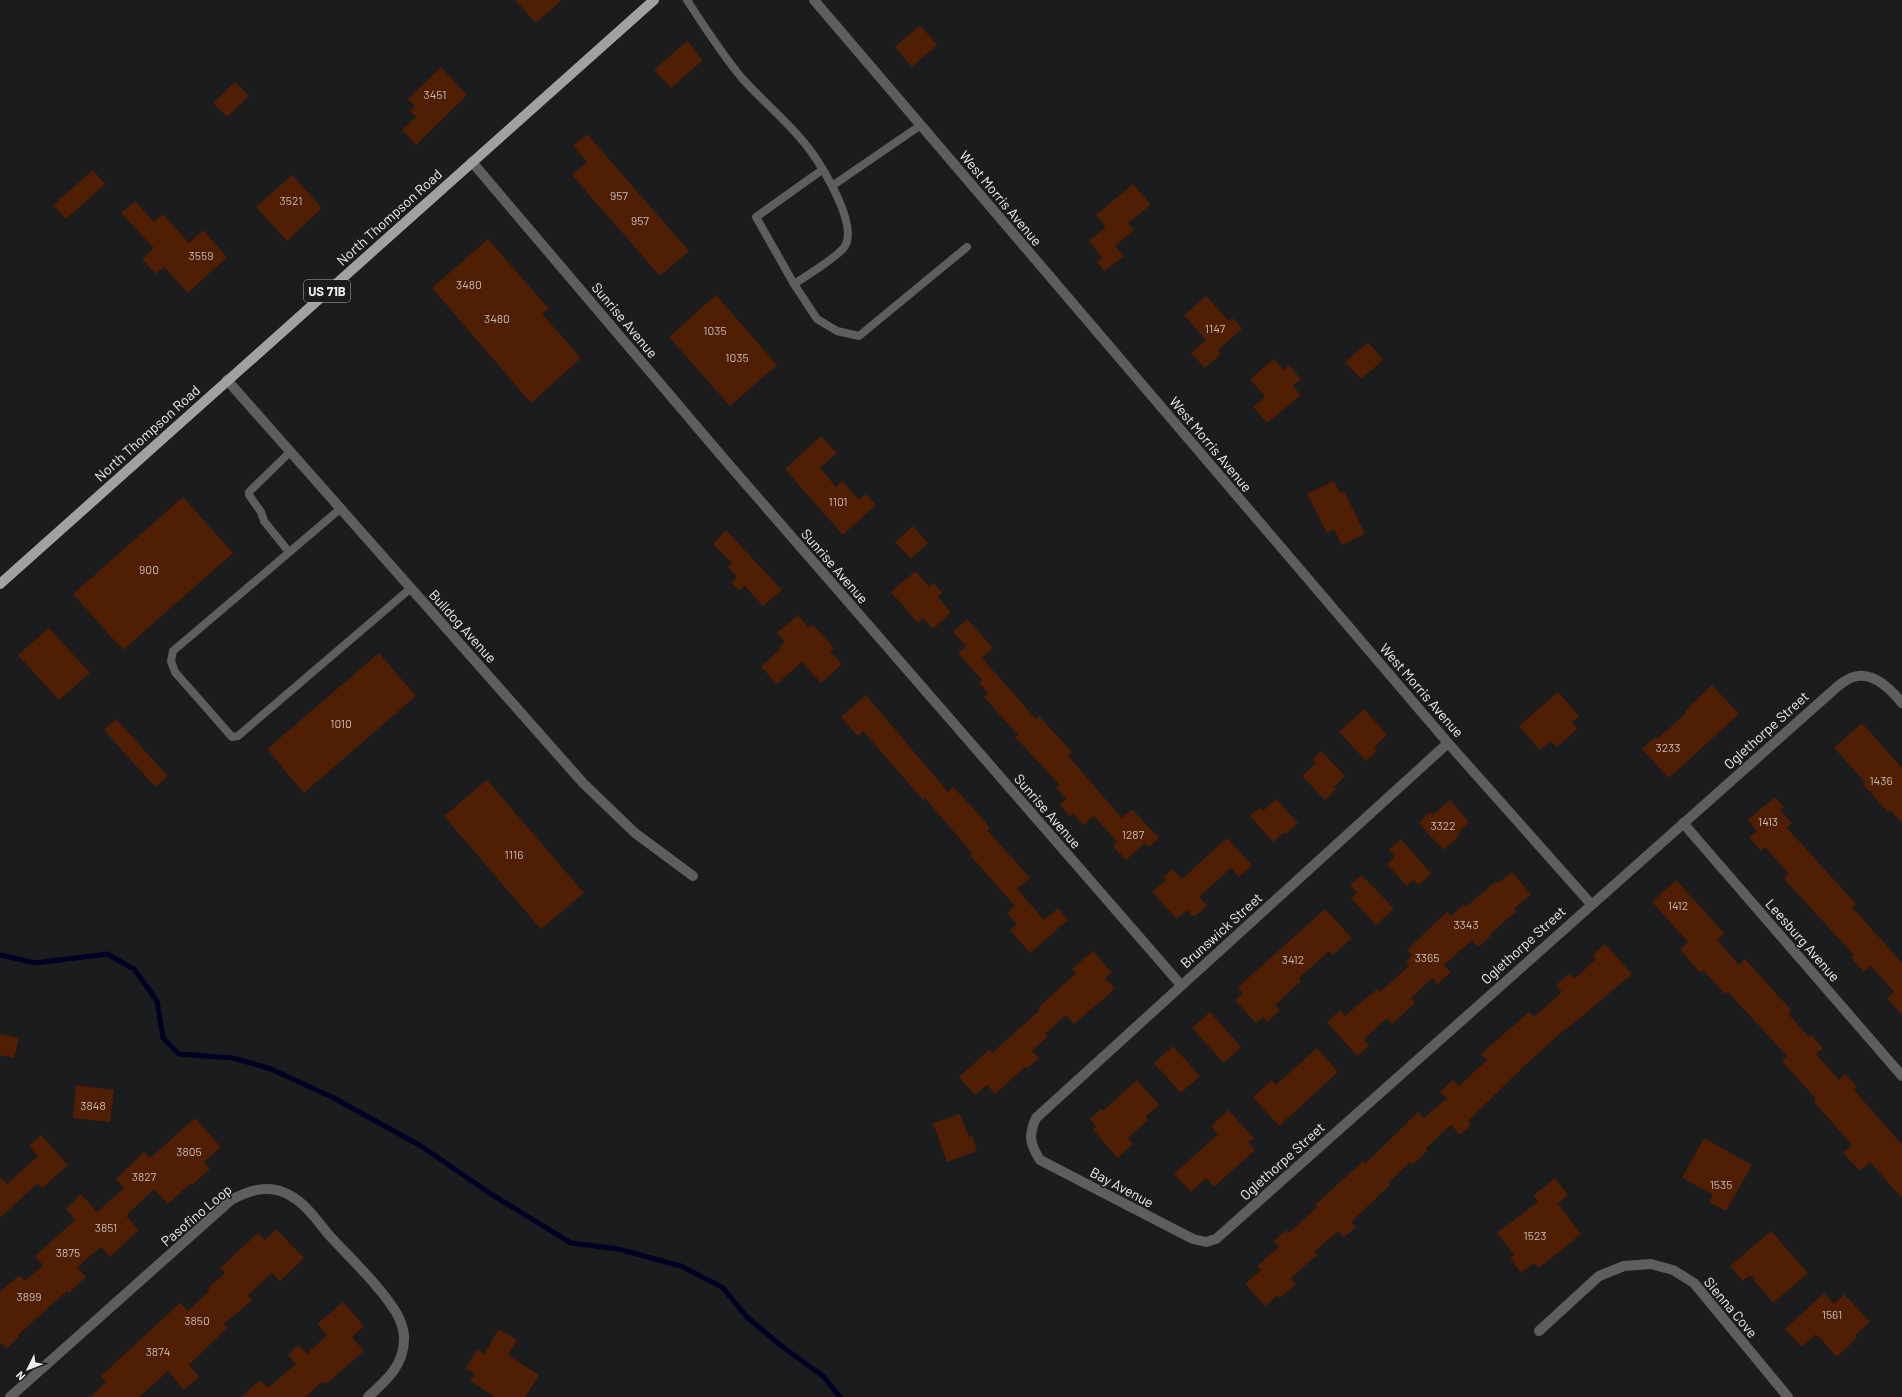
<svg xmlns="http://www.w3.org/2000/svg" width="1902" height="1397" viewBox="0 0 1902 1397" font-family="Barlow,sans-serif">
<style>
.lines{fill:none;stroke-linecap:round;stroke-linejoin:round}
.stream{stroke:#000123;stroke-width:5}
.building{fill:#501e03}
.service{stroke:#5d5e5f;stroke-width:8}
.minor{stroke:#5d5e5f;stroke-width:10}
.primary{stroke:#9fa1a3;stroke-width:10}
.labels{text-anchor:middle;dominant-baseline:central;stroke-width:3.5;stroke-linejoin:round;paint-order:stroke}
.number-label{font-size:12px;fill:#c6bbb5}
.shield{fill:#1a1c1e;stroke:#aeb0b1;stroke-width:1}
.shield-label{font-size:13px;font-weight:bold;fill:#eeeff0}
.street-label{font-size:14px;fill:#eeeff0;stroke:#1a1c1e}
</style>
<rect width="100%" height="100%" fill="#1a1c1e"/>
<g class="lines">
<path class="stream" d="M0 955 35 963 107 954 134 969 157 1001 163 1038 179 1054 233 1058 271 1069 332 1097 421 1146 491 1194 571 1243 618 1249 681 1266 722 1287 747 1317 780 1345 823 1376 840 1397"/>
</g>
<path class="building" d="M515 0H562L536 23Z
M920 25 937 45 912 67 895 47Z
M687 41 703 60 671 88 654 70Z
M441 67 467 95 416 145 402 130 416 117 410 111 415 106 408 99Z
M235 82 249 96 227 117 213 103Z
M587 134 689 251 660 276 572 175 587 162 573 146Z
M93 170 105 184 66 219 53 205Z
M292 175 322 208 287 241 256 207Z
M1133 184 1151 205 1128 223 1134 230 1115 246 1124 256 1104 271 1097 262 1102 258 1089 241 1106 227 1096 215Z
M135 201 154 222 163 214 189 243 203 230 227 257 188 293 164 267 156 274 142 259 154 248 121 213Z
M488 239 549 309 542 314 581 358 531 403 432 288Z
M716 295 777 365 730 406 669 337Z
M1206 296 1229 321 1233 318 1242 329 1218 350 1221 354 1205 368 1191 353 1206 340 1184 315Z
M1368 342 1383 360 1361 379 1345 362Z
M1274 359 1283 370 1289 365 1301 379 1293 386 1301 395 1267 423 1253 407 1265 397 1250 379Z
M821 436 837 453 820 468 836 487 842 481 859 500 866 494 876 505 843 535 785 469Z
M1334 481 1340 493 1344 491 1365 534 1342 545 1334 529 1327 533 1307 494Z
M183 497 233 553 123 650 73 594Z
M913 526 928 543 911 559 895 542Z
M726 530 782 590 763 606 745 586 739 591 731 582 737 577 728 567 732 563 713 544Z
M915 571 929 587 934 583 942 593 938 597 951 613 933 629 923 618 918 623 891 592Z
M798 615 809 628 813 625 834 648 830 651 842 664 821 683 802 662 777 684 761 667 781 648 779 647 785 642 777 633Z
M967 619 993 648 982 658 1036 719 1039 716 1072 752 1068 756 1094 786 1122 818 1132 809 1159 838 1149 847 1145 843 1126 860 1113 846 1117 842 1094 816 1083 825 1073 813 1070 816 1059 804 1066 799 1056 788 1060 785 1015 737 1018 735 984 697 988 693 979 683 982 680 958 653 966 646 953 632Z
M49 628 90 673 59 700 18 655Z
M379 653 416 696 304 793 267 749Z
M1712 685 1739 714 1669 778 1642 749 1655 737 1657 739 1686 713 1685 712 1691 705Z
M1558 692 1579 716 1572 722 1577 729 1557 747 1551 741 1540 750 1519 726Z
M866 695 948 792 953 787 975 810 990 828 987 830 1030 878 1017 889 1044 920 1058 908 1068 920 1030 953 1010 930 1017 924 1007 913 1015 906 970 855 972 853 925 798 923 800 863 731 858 736 841 717Z
M1364 709 1387 735 1374 747 1377 751 1366 761 1339 732Z
M116 719 168 776 155 787 104 730Z
M1862 723 1902 768V823L1890 810 1888 812 1863 784 1865 782 1834 748Z
M1321 751 1345 776 1334 787 1336 789 1325 800 1302 776 1316 763 1312 760Z
M487 780 584 893 541 929 444 816Z
M1775 797 1784 807 1780 810 1792 823 1787 828 1856 904 1852 907 1902 963V1015L1887 998 1894 992 1871 966 1864 972 1851 958 1854 955 1784 879 1789 874 1765 847 1761 851 1749 837 1757 831 1748 820Z
M1276 799 1298 823 1286 834 1284 832 1273 842 1250 816 1259 808 1263 811Z
M1450 800 1469 822 1457 834 1459 836 1443 850 1419 823 1430 812 1433 815Z
M1227 838 1252 865 1239 877 1231 868 1199 897 1207 906 1194 917 1187 910 1177 919 1152 892 1166 880 1164 877 1173 869 1182 879Z
M1401 839 1431 874 1418 885 1414 880 1407 886 1387 864 1395 857 1389 850Z
M1512 872 1531 894 1514 909 1517 911 1490 934 1492 935 1478 947 1472 940 1444 965 1451 972 1438 984 1432 978 1411 998 1415 1003 1392 1024 1387 1018 1364 1039 1369 1046 1357 1056 1327 1022 1340 1010 1345 1016 1378 988 1380 992 1409 966 1406 962 1412 955 1407 950 1436 922 1447 912 1451 916 1464 904 1466 907 1496 881 1498 883Z
M1362 875 1394 909 1376 925 1351 898 1357 893 1350 885Z
M1676 880 1725 934 1717 940 1739 965 1745 959 1791 1010 1788 1014 1809 1037 1811 1035 1823 1048 1816 1054 1839 1080 1845 1074 1857 1087 1854 1090 1902 1145V1198L1870 1162 1860 1171 1843 1153 1852 1145 1814 1102 1816 1099 1782 1061 1787 1056 1728 992 1725 994 1703 970 1700 973 1680 949 1688 942 1652 902Z
M1325 909 1352 938 1333 955 1329 951 1299 978 1301 981 1275 1005 1280 1010 1267 1022 1263 1017 1256 1023 1235 1000 1243 993 1238 987Z
M1605 944 1632 974 1567 1029V1027L1519 1071 1468 1121 1471 1125 1460 1135 1451 1125 1426 1148 1428 1150 1413 1165 1410 1162 1388 1183 1390 1185 1351 1222 1356 1227 1344 1237 1338 1231 1314 1252 1317 1255 1291 1278 1296 1284 1280 1298 1278 1295 1265 1306 1245 1284 1261 1270 1257 1266 1279 1247 1274 1241 1286 1230 1289 1233 1317 1207 1315 1205 1363 1161 1365 1164 1418 1112 1424 1118 1447 1098 1440 1092 1453 1080 1459 1086 1487 1060 1481 1054 1529 1012 1534 1017 1562 992 1556 985 1569 974 1574 979 1596 959 1593 955Z
M1093 951 1112 973 1105 978 1115 989 1074 1024 1066 1015 1045 1034 1048 1036 1032 1051 1039 1058 1026 1069 1025 1067 995 1094 987 1085 975 1095 959 1077 989 1050 992 1053 1040 1010 1038 1008 1076 973 1072 969Z
M1210 1012 1241 1047 1224 1063 1192 1028Z
M0 1034 19 1038 14 1058 0 1055Z
M1173 1046 1200 1076 1181 1093 1154 1063Z
M1317 1048 1338 1072 1279 1126 1253 1097 1272 1080 1276 1085Z
M1137 1080 1159 1105 1146 1116 1148 1120 1128 1138 1133 1144 1118 1158 1093 1130 1096 1127 1090 1119 1101 1109 1103 1111Z
M76 1085 114 1090 110 1122 73 1118Z
M1228 1110 1254 1138 1248 1142 1255 1150 1214 1187 1206 1178 1191 1192 1174 1174 1218 1134 1211 1126Z
M960 1114 969 1137 972 1136 977 1151 947 1162 933 1123Z
M195 1118 221 1147 204 1162 210 1169 192 1185 191 1183 168 1204 154 1189 126 1216 139 1230 110 1257 101 1247 77 1267 86 1277 69 1293 67 1291 18 1335 19 1337 6 1349 0 1342V1292L19 1275 25 1281 43 1265 35 1256 75 1220 66 1209 81 1194 97 1212 124 1188 116 1179 144 1152 150 1158Z
M41 1135 68 1165 42 1188 38 1183 0 1218V1177L7 1184 38 1156 29 1146Z
M1704 1138 1752 1165 1726 1211 1709 1202 1713 1195 1682 1178Z
M1555 1178 1568 1195 1558 1204 1581 1234 1539 1268 1534 1263 1521 1273 1510 1258 1514 1255 1497 1233 1538 1202 1533 1196Z
M276 1229 304 1258 280 1281 272 1273 248 1295 252 1300 224 1324 227 1328 189 1365 199 1377 184 1390 168 1371 139 1397H90L106 1382 101 1376 180 1303 188 1311 210 1290 208 1288 225 1273 220 1268 258 1233 265 1240Z
M1771 1231 1808 1273 1773 1303 1750 1275 1743 1281 1730 1266Z
M1824 1293 1834 1304 1844 1294 1870 1322 1855 1335 1857 1338 1837 1357 1816 1334 1802 1347 1785 1329Z
M343 1302 364 1326 352 1337 364 1351 326 1384 323 1381 305 1397H241L260 1380 268 1388 296 1364 288 1355 298 1345 307 1354 327 1335 317 1324Z
M499 1329 517 1340 508 1355 539 1375 525 1397H495L470 1381 475 1374 466 1368 477 1350 484 1354Z"/>
<g class="lines">
<path class="service" d="M687 0C704 26 721 53 741 77 763 102 790 123 810 150 823 168 858 224 845 246 839 256 805 277 794 284L817 319 837 331 859 336 967 247
M832 186 921 125
M794 284 756 217 822 170
M340 509 173 651 171 661 175 672 232 737 238 736 411 588
M289 552 264 521 261 512 249 495V492L290 452"/>
<path class="minor" d="M814 0 1448 743 1591 904
M472 162 725 460 1181 985
M227 380 583 783 635 833 693 876
M1448 743 1036 1118C1028 1136 1030 1144 1040 1160L1193 1239 1206 1242 1216 1239 1838 686C1845 681 1854 674 1864 676 1879 677 1893 692 1902 703
M1683 823 1902 1076
M1539 1331 1599 1276 1624 1266 1651 1264 1673 1270 1694 1283 1788 1397
M10 1397 231 1200C250 1190 271 1183 291 1196 306 1204 318 1222 329 1235 350 1258 382 1288 397 1314 400 1319 404 1330 404 1337 405 1364 387 1380 368 1397"/>
<path class="primary" d="M0 584 654 0"/>
</g>
<g class="labels">
<g class="number-label">
<text x="435" y="94">3451</text>
<text x="619" y="195">957</text>
<text x="291" y="200">3521</text>
<text x="640" y="220">957</text>
<text x="201" y="255">3559</text>
<text x="469" y="284">3480</text>
<text x="497" y="318">3480</text>
<text x="1215" y="328">1147</text>
<text x="715" y="330">1035</text>
<text x="737" y="357">1035</text>
<text x="838" y="501">1101</text>
<text x="149" y="569">900</text>
<text x="341" y="723">1010</text>
<text x="1668" y="747">3233</text>
<text x="1881" y="780">1436</text>
<text x="1768" y="821">1413</text>
<text x="1443" y="825">3322</text>
<text x="1133" y="834">1287</text>
<text x="514" y="854">1116</text>
<text x="1678" y="905">1412</text>
<text x="1466" y="924">3343</text>
<text x="1427" y="957">3365</text>
<text x="1293" y="959">3412</text>
<text x="93" y="1105">3848</text>
<text x="189" y="1151">3805</text>
<text x="144" y="1176">3827</text>
<text x="1721" y="1184">1535</text>
<text x="106" y="1227">3851</text>
<text x="1535" y="1235">1523</text>
<text x="68" y="1252">3875</text>
<text x="29" y="1296">3899</text>
<text x="1832" y="1314">1561</text>
<text x="197" y="1320">3850</text>
<text x="158" y="1351">3874</text>
</g>
<rect class="shield" x="304" y="280" width="46" height="22" rx="3"/>
<g class="shield-label">
<text x="327" y="291">US 71B</text>
</g>
<g class="street-label">
<text transform="translate(1001 198) rotate(50)">West Morris Avenue</text>
<text transform="translate(389 217) rotate(-42)">North Thompson Road</text>
<text transform="translate(625 320) rotate(50)">Sunrise Avenue</text>
<text transform="translate(147 433) rotate(-42)">North Thompson Road</text>
<text transform="translate(1211 444) rotate(50)">West Morris Avenue</text>
<text transform="translate(835 566) rotate(49)">Sunrise Avenue</text>
<text transform="translate(463 626) rotate(48)">Bulldog Avenue</text>
<text transform="translate(1422 690) rotate(49)">West Morris Avenue</text>
<text transform="translate(1766 730) rotate(-42)">Oglethorpe Street</text>
<text transform="translate(1048 811) rotate(49)">Sunrise Avenue</text>
<text transform="translate(1221 930) rotate(-42)">Brunswick Street</text>
<text transform="translate(1803 940) rotate(49)">Leesburg Avenue</text>
<text transform="translate(1523 945) rotate(-42)">Oglethorpe Street</text>
<text transform="translate(1282 1161) rotate(-42)">Oglethorpe Street</text>
<text transform="translate(1122 1187) rotate(28)">Bay Avenue</text>
<text transform="translate(196 1215) rotate(-40)">Pasofino Loop</text>
<text transform="translate(1731 1307) rotate(50)">Sienna Cove</text>
</g>
</g>
<g transform="translate(28 1369) rotate(227)" stroke="#1a1c1e" stroke-width="3" paint-order="stroke">
<path d="M0-3L7 15L0 10L-7 15Z" fill="#eeeff0"/>
<text y="-6" font-size="11" font-weight="bold" text-anchor="middle" fill="#eeeff0">N</text>
</g>
</svg>
